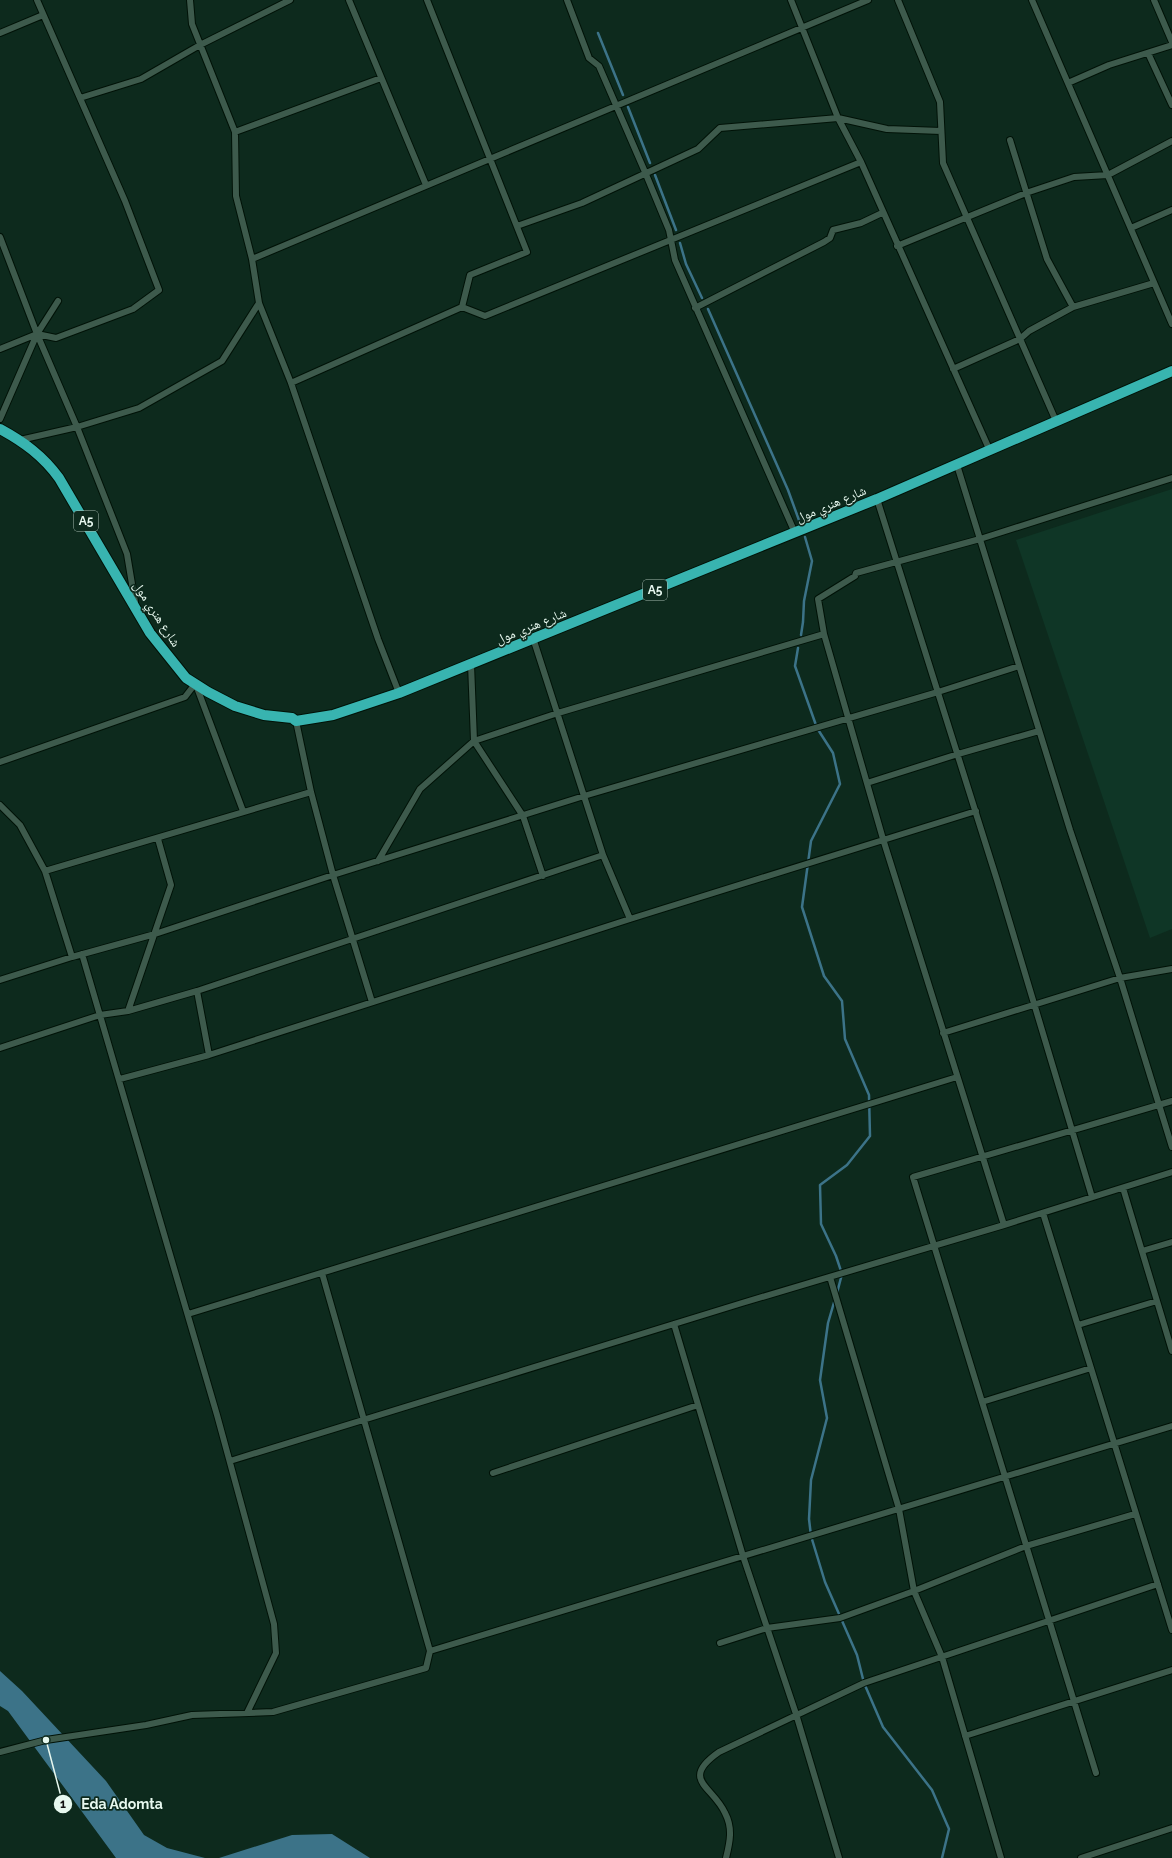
<svg xmlns="http://www.w3.org/2000/svg" width="1172" height="1858" viewBox="0 0 1172 1858" font-family="Raleway,'Noto Naskh Arabic',sans-serif">
<style>
.built{fill:#0f3626}
.water{fill:#3c7388}
.lines{fill:none;stroke-linecap:round;stroke-linejoin:round}
.stream{stroke:#3c7388;stroke-width:2.5}
.minor-casing{stroke:#001207;stroke-width:8}
.trunk-casing{stroke:#001207;stroke-width:12}
.minor{stroke:#3d5a4c;stroke-width:6}
.trunk{stroke:#38b4b0;stroke-width:10}
.labels{text-anchor:middle;dominant-baseline:central;stroke-width:3.5;stroke-linejoin:round;paint-order:stroke}
.shield{fill:#0d2a1d;stroke:#a6bab0;stroke-width:1}
.shield-label{font-size:12px;font-weight:bold;fill:#e7f8ef}
.street-label{font-size:13px;fill:#e7f8ef;stroke:#0d2a1d}
.leader{fill:none;stroke:#e7f8ef;stroke-width:1.5}
.callout-dot{fill:#e7f8ef;stroke:#0d2a1d;stroke-width:1.5}
.mark-label{font-size:12px;text-anchor:middle;font-weight:bold;fill:#111}
.callout-label{font-size:14px;text-anchor:middle;font-weight:bold;fill:#e7f8ef;stroke:#0d2a1d;stroke-width:3.5;stroke-linejoin:round;paint-order:stroke}
</style>
<rect width="100%" height="100%" fill="#0d2a1d"/>
<path class="built" d="M1172 489V929L1150 938 1016 540Z"/>
<path class="water" d="M0 1671 22 1691 106 1781 144 1835 167 1848 205 1858H116L8 1711 0 1706Z
M332 1834 370 1858H219L292 1835Z"/>
<g class="lines">
<path class="stream" d="M598 33 623 95
M628 107 650 163
M655 175 676 230
M680 243 686 264 702 298
M708 309 788 490 800 523
M801 635 803 622 804 601 812 561 805 537
M798 648 795 666 817 728 833 753 840 784 811 841 802 907 824 976 842 1001 845 1039 869 1095 870 1136 847 1165 820 1185 821 1224 836 1256 842 1274 837 1293
M835 1299 828 1323 820 1380 827 1418 811 1480 809 1519 811 1536 825 1582 857 1655 864 1683 883 1727 932 1790 949 1829 942 1858"/>
<defs>
<path id="minor" d="M190 0 192 24 235 132 236 196 252 259 259 303 291 383 378 639 399 693
M349 0 426 185
M567 0 589 58 599 66 645 172 669 230 675 260 795 533
M791 0 838 118 861 162 990 451
M898 0 940 102 943 163 1056 421
M1032 0 1172 324
M1154 0 1172 42
M0 33 43 15
M1148 53 1172 105
M1068 83 1109 65 1172 45
M80 98 141 79 200 45 290 0
M235 132 381 78
M1010 140 1047 259 1073 307
M517 226 582 203 698 149 720 128 838 118 887 129 941 131
M1131 228 1172 210
M0 237 37 334 77 427 127 554 135 602
M897 246 1026 193 1074 177 1108 175 1172 141
M252 259 868 0
M462 307 485 316 861 162
M695 308 824 242 830 238 833 230 861 223 882 213
M0 349 37 334 58 301
M953 369 1020 339 1029 331 1073 307 1154 283
M291 383 462 307 470 275 527 252 427 0
M0 419 37 334 56 338 133 309 159 290 125 201 37 0
M20 440 77 427 139 408 222 361 259 303
M957 465 1070 830 1120 978 1172 1147
M877 499 997 880 1092 1197
M533 638 603 855 630 919
M471 664 474 741 523 816 543 876
M196 685 243 811
M296 721 311 792 333 875 372 1002
M0 762 185 697 195 684
M867 783 958 754 1039 731
M0 805 20 825 45 871 72 957
M378 861 420 789 474 741 558 713 824 634
M45 871 311 792
M82 954 217 1415 274 1624 276 1653 247 1713
M0 980 72 957 155 934 333 875 584 796 938 692 1019 666
M197 991 209 1055
M128 1011 171 885 158 839
M943 1033 1120 978 1172 969
M0 1048 100 1015 128 1011 197 991 603 855
M120 1079 209 1055 630 919 976 811
M1123 1188 1172 1351
M1043 1213 1172 1630
M1004 1225 883 839 824 634 818 599 855 576 856 573 980 539 1172 478
M1142 1251 1172 1242
M830 1277 899 1509 914 1591 942 1657 1001 1858
M188 1314 957 1077
M674 1324 743 1556 796 1714 839 1858
M1078 1325 1157 1301
M982 1402 1091 1368
M230 1461 742 1303 1004 1225 1172 1172
M493 1473 698 1405
M720 1643 767 1628 840 1618 914 1591 1026 1546 1135 1514
M430 1651 1172 1426
M965 1736 1172 1670
M0 1752 46 1740 146 1725 192 1715 273 1712 426 1668 430 1651 322 1273
M1096 1773 913 1177 1172 1101
M726 1858C730 1842 733 1828 725 1813 713 1786 679 1780 719 1752L864 1683 1158 1584
M1081 1858 1172 1828"/>
<path id="trunk" d="M0 429C24 442 43 456 59 478L150 633 186 678 208 692 235 706 264 715 292 718 296 721 333 715 399 693 877 499 1172 371"/>
</defs>
<use href="#minor" class="minor-casing"/>
<use href="#trunk" class="trunk-casing"/>
<use href="#minor" class="minor"/>
<use href="#trunk" class="trunk"/>
</g>
<g class="labels">
<g class="shield">
<rect x="74" y="511" width="24" height="20" rx="3"/>
<rect x="643" y="580" width="24" height="20" rx="3"/>
</g>
<g class="shield-label">
<text x="86" y="521">A5</text>
<text x="655" y="590">A5</text>
</g>
<g class="street-label">
<text transform="translate(831 504) rotate(-23)">شارع هنري مول</text>
<text transform="translate(157 614) rotate(57)">شارع هنري مول</text>
<text transform="translate(531 626) rotate(-22)">شارع هنري مول</text>
</g>
</g>
<path class="leader" d="M46 1740L63 1804"/>
<g class="callout-dot">
<circle cx="46" cy="1740" r="4"/>
<circle cx="63" cy="1804" r="10"/>
</g>
<g class="mark-label">
<text x="63" y="1808">1</text>
</g>
<g class="callout-label">
<text x="122" y="1809">Eda Adomta</text>
</g>
</svg>
